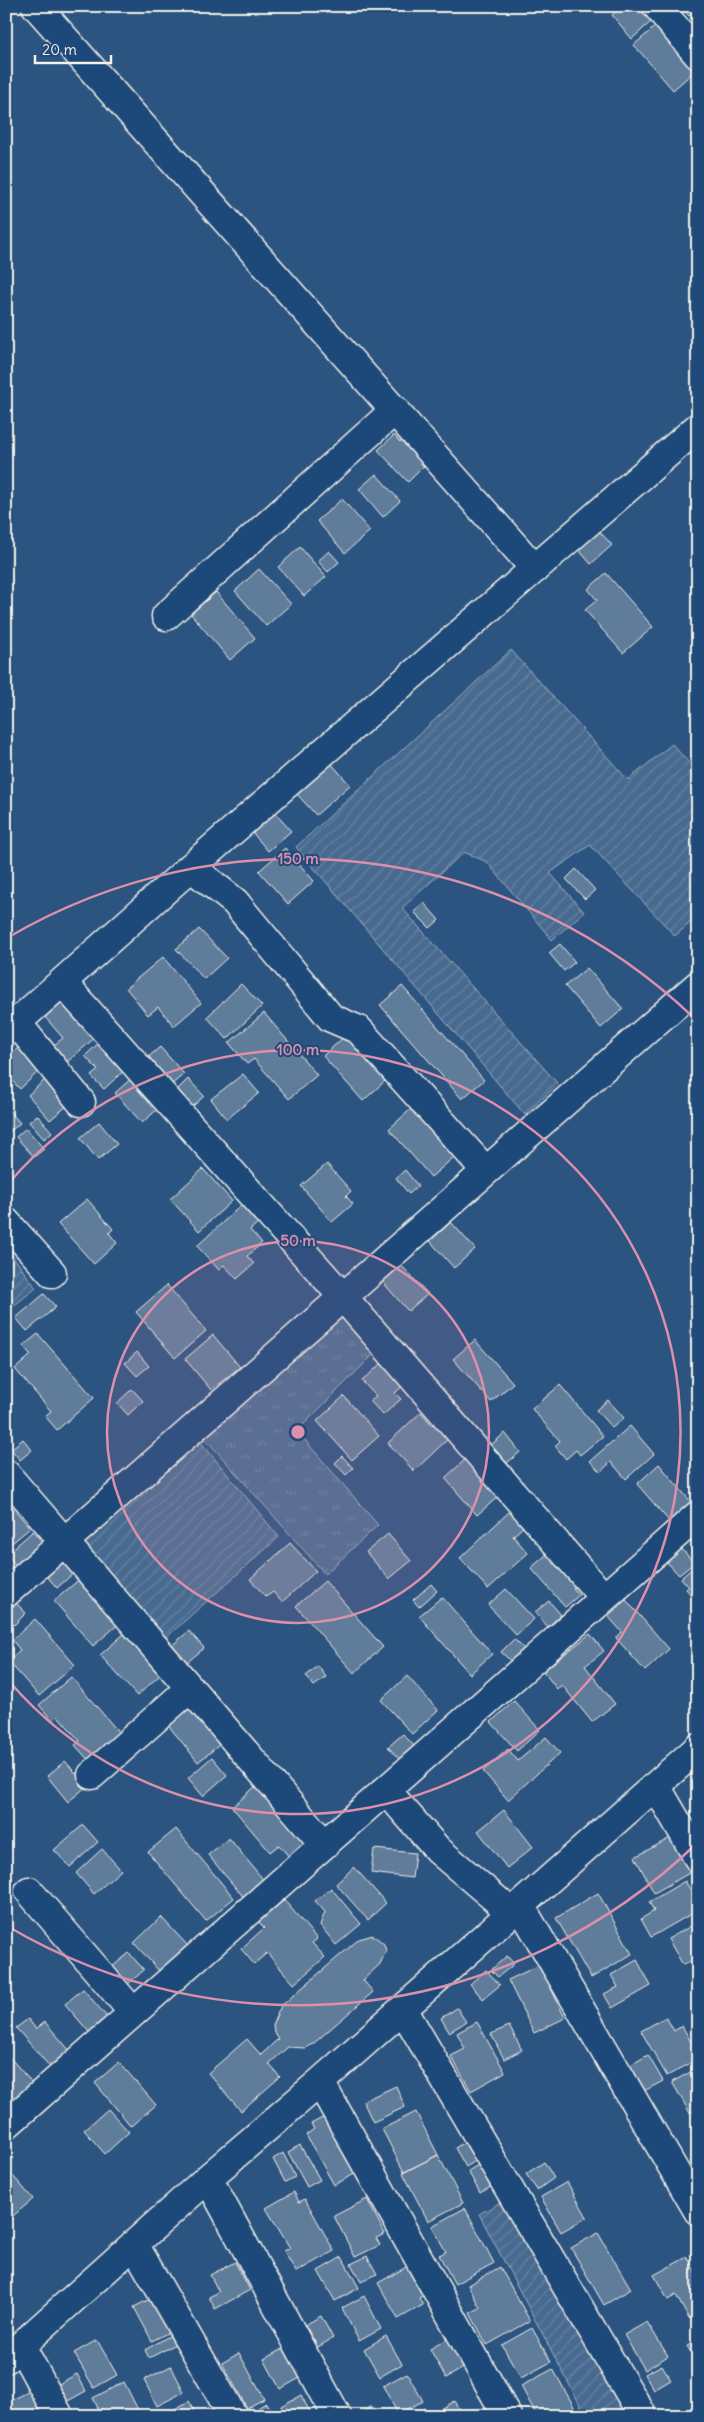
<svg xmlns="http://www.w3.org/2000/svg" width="704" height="2422" viewBox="0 0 704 2422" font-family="Delius,sans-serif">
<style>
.grass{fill:url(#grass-tufts);stroke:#9eaebc}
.garden{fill:url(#garden-furrows);stroke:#9eaebc}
.building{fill:#5e7b9a;stroke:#f4f1e8}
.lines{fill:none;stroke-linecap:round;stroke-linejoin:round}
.minor-casing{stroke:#f4f1e8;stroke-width:31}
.minor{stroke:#1f4a7a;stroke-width:28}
.ring{fill:none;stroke:#de8fa9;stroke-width:2.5}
.centre{fill:#de8fa9;stroke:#1f4a7a;stroke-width:2.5}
.ring-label{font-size:15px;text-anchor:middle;font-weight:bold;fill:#de8fa9;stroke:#1f4a7a;stroke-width:4;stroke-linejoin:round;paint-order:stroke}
</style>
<defs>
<pattern id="grass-tufts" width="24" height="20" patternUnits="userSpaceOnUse" patternTransform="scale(1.25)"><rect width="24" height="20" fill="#496b90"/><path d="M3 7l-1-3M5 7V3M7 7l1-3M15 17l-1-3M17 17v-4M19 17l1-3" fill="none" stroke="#6481a0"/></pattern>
<pattern id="garden-furrows" width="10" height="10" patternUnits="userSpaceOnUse" patternTransform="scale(1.25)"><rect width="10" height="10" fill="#496b90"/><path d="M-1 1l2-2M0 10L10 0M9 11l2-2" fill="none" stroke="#6481a0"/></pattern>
</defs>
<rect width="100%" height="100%" fill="#2c5481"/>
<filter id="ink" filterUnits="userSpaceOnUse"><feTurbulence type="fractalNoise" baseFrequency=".02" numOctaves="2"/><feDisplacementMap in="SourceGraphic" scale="10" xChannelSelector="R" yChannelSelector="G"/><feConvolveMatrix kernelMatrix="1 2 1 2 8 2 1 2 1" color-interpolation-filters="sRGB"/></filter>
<g filter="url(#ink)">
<path class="grass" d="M339 1312 376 1352 297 1431 378 1525 325 1574 203 1436Z"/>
<path class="garden" d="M511 650 628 780 672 744 698 773V916L675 936 590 845 550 873 584 912 552 940 487 862 464 852 402 908 558 1084 525 1115 296 847Z
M6 1247 36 1288 6 1312Z
M200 1441 279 1537 160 1643 77 1545Z
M505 2200 629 2416H586L479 2214Z"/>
<path class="building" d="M622 6H645L655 18 632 39 612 15Z
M680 6H698V8L689 16Z
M658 24 697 69 673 90 634 45Z
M394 435 400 442 405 437 428 462 408 482 378 450Z
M376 474 400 501 383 517 359 489Z
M342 499 370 531 345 553 317 521Z
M598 530 612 545 591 564 578 549Z
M300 547 326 577 304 596 278 567Z
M329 551 339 562 328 572 318 561Z
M259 569 291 604 266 626 235 591Z
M606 573 653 627 623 653 585 610 597 600 588 589Z
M216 592 255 638 230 660 191 614Z
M331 763 350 785 316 815 296 793Z
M273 811 291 831 268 851 251 831Z
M285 848 314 881 288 904 259 871Z
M576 869 595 890 585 899 566 879Z
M424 903 439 920 430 928 414 912Z
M199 929 227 958 204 979 176 949Z
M560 944 575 962 564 971 549 953Z
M163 957 201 1003 174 1026 158 1007 148 1015 126 988Z
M587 968 623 1009 601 1028 565 986Z
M241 984 262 1006 227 1039 207 1017Z
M402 986 484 1080 462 1099 380 1005Z
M67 998 98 1035 67 1062 53 1046 63 1038 45 1017Z
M264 1013 317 1075 289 1099 254 1059 247 1064 229 1043Z
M345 1036 385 1081 363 1101 323 1056Z
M104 1038 129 1066 104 1089 91 1076 98 1070 85 1056Z
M19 1047 40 1070 20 1089 6 1074V1059Z
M160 1047 184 1074 170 1086 146 1059Z
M243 1074 259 1093 227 1119 211 1099Z
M134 1076 161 1106 142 1123 115 1093Z
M46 1079 68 1105 50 1120 28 1095Z
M188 1079 204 1096 190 1109 175 1092Z
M6 1107 20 1123 6 1135Z
M411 1109 454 1157 431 1177 389 1129Z
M37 1115 52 1132 44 1139 29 1122Z
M99 1122 117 1144 98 1160 80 1138Z
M26 1128 44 1149 34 1157 16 1137Z
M327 1164 351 1191 346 1196 353 1204 332 1222 301 1186Z
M203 1169 232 1201 199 1231 170 1199Z
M405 1170 418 1186 409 1194 396 1178Z
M87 1199 113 1229 109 1233 117 1243 94 1264 58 1224Z
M247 1200 263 1218 250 1230 262 1243 247 1256 254 1264 237 1279 224 1265 219 1270 197 1246Z
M451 1222 475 1249 454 1268 430 1241Z
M399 1263 428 1294 408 1311 381 1280Z
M167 1285 206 1331 175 1358 136 1312Z
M44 1294 56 1307 27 1331 16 1318Z
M38 1334 94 1398 57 1430 45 1416 51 1411 15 1369 31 1355 23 1346Z
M213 1335 240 1367 211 1390 185 1359Z
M475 1340 513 1383 491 1402 453 1359Z
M137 1352 149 1366 137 1376 125 1363Z
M383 1362 404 1385 395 1393 401 1399 383 1415 370 1401 376 1396 362 1381Z
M560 1385 603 1436 580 1455 576 1450 566 1459 555 1446 560 1441 532 1409Z
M132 1389 143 1401 128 1415 117 1403Z
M344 1396 379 1436 352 1460 317 1421Z
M608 1400 624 1418 612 1428 596 1410Z
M421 1412 432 1425 437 1421 451 1436 414 1471 388 1443Z
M630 1426 654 1454 626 1479 611 1462 600 1472 590 1461Z
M505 1433 520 1452 506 1464 491 1445Z
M23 1439 32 1450 20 1460 11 1449Z
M342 1456 353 1468 346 1475 335 1463Z
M467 1458 500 1495 477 1515 445 1478Z
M659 1464 691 1502 669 1521 637 1484Z
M6 1499 30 1528 6 1548Z
M510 1511 524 1526 513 1536 528 1553 488 1589 460 1558Z
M33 1531 44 1544 17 1567 7 1554Z
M388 1534 411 1561 389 1579 366 1552Z
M290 1543 316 1571 282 1602 273 1592 266 1597 250 1579Z
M681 1548 694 1563 679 1575 666 1561Z
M551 1551 579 1583 573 1588 579 1595 565 1607 531 1568Z
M65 1558 77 1570 57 1588 46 1575Z
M696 1565 698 1566V1603L686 1589 689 1587 681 1578Z
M82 1577 121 1622 93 1646 54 1601Z
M325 1581 383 1647 354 1673 296 1606Z
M431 1584 437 1591 419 1607 413 1600Z
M506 1589 534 1619 516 1635 488 1605Z
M442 1597 492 1654 470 1674 419 1616Z
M626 1600 669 1649 645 1671 616 1638 622 1632 608 1616Z
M14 1601 26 1613 14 1625 6 1617V1608Z
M549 1601 561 1615 548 1627 535 1612Z
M35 1619 75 1665 39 1696 8 1661 20 1650 12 1640Z
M189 1631 204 1648 184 1665 169 1648Z
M124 1634 160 1675 137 1696 100 1655Z
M590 1634 604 1651 585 1666 615 1704 592 1722 562 1685 557 1689 543 1671Z
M514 1639 525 1650 512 1662 501 1652Z
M318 1666 326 1677 314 1686 306 1676Z
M407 1676 438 1710 412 1734 381 1700Z
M71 1677 122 1736 91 1763 75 1745 80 1741 58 1716 53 1721 39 1705Z
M514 1701 540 1730 517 1751 491 1722Z
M193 1705 223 1742 198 1762 168 1725Z
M403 1734 416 1748 401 1761 388 1747Z
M546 1737 560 1753 508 1800 483 1771 508 1749 518 1761Z
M212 1757 227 1775 203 1796 188 1778Z
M65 1761 87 1786 68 1802 47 1776Z
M256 1786 307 1845 291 1859 279 1845 270 1852 232 1807Z
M504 1810 533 1847 507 1868 478 1831Z
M83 1825 98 1842 70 1867 54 1850Z
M176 1829 234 1898 206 1921 148 1852Z
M672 1837 691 1872 654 1893 635 1857Z
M229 1838 266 1883 246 1900 208 1855Z
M102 1849 121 1870 94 1894 76 1873Z
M374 1849 415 1853 412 1878 371 1873Z
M354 1867 386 1903 368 1920 336 1884Z
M685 1881 698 1903V1910L651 1937 641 1919 654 1911 649 1902Z
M331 1888 361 1924 336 1945 320 1925 325 1912 315 1901Z
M598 1893 632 1954 591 1978 556 1918Z
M284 1900 317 1939 312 1943 325 1957 294 1984 267 1953 254 1964 241 1949 264 1928 259 1922Z
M161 1917 188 1946 160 1972 134 1943Z
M698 1922V1957L683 1965 668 1939Z
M373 1935 384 1944 386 1951 380 1964 363 1980 373 1992 314 2043 305 2048 288 2047 269 2064 280 2077 241 2111 208 2073 247 2039 261 2055 278 2039 274 2032 273 2023 281 2006 359 1939Z
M129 1953 144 1970 128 1984 112 1967Z
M507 1956 514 1964 498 1977 491 1970Z
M637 1960 651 1986 612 2008 604 1994 618 1987 611 1975Z
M540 1965 565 2018 534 2033 508 1980Z
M486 1970 500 1985 483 1999 470 1984Z
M83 1989 107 2017 89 2032 65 2004Z
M457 2008 466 2022 449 2032 441 2018Z
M666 2017 674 2031 682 2026 698 2054V2059L667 2076 641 2031Z
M28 2019 36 2029 45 2022 70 2051 51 2068 16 2028Z
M477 2022 505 2072 471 2091 451 2056 465 2049 457 2033Z
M509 2026 522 2050 504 2059 491 2034Z
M6 2053 32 2083 13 2100 6 2092Z
M648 2055 663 2081 644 2091 629 2066Z
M119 2062 156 2105 131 2126 95 2083Z
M698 2068V2109L690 2113 672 2082Z
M396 2086 405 2107 373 2122 363 2101Z
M108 2109 129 2132 105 2154 84 2130Z
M416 2112 438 2155 404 2172 382 2129Z
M328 2115 360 2171 334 2185 306 2135 314 2129 311 2124Z
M469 2139 480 2158 466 2167 455 2148Z
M300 2145 320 2180 307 2187 288 2152Z
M283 2153 295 2177 285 2182 273 2159Z
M438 2155 463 2203 428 2221 403 2173Z
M483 2162 496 2184 480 2193 468 2171Z
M544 2162 554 2178 537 2190 526 2174Z
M6 2168 33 2199 7 2221 6 2220Z
M567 2182 587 2217 561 2232 541 2197Z
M294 2192 299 2202 305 2199 334 2251 296 2272 284 2251 290 2248 266 2208Z
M367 2199 385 2234 376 2238 380 2245 355 2257 334 2216Z
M465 2208 494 2263 455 2284 439 2255 446 2252 432 2226Z
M598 2233 631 2289 604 2305 571 2248Z
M367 2256 377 2274 361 2282 351 2264Z
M342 2257 359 2288 335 2301 318 2271Z
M687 2257 698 2276V2315L689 2319 676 2295 668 2300 654 2275Z
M235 2262 250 2290 215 2309 209 2297 219 2292 210 2275Z
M410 2265 426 2294 419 2298 423 2305 398 2319 378 2283Z
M500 2267 530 2321 487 2345 470 2313 480 2308 468 2285Z
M364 2296 381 2329 359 2341 342 2308Z
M152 2298 169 2332 152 2341 134 2307Z
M321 2316 333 2338 318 2347 305 2325Z
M647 2322 668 2356 645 2370 624 2335Z
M532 2328 551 2362 521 2378 502 2345Z
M171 2335 176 2344 149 2358 145 2350Z
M386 2336 402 2364 380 2377 364 2349Z
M451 2337 467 2366 446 2378 430 2349Z
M97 2340 117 2375 94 2388 74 2353Z
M698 2340V2364L687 2346Z
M284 2348 300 2378 280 2389 264 2359Z
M239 2353 264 2399 247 2408 222 2363Z
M662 2365 671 2380 654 2390 645 2374Z
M171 2366 184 2392 157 2406 144 2380Z
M553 2369 579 2416H537L521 2386Z
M407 2373 423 2401 398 2414 383 2386Z
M77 2374 86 2391 66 2402 57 2385Z
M124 2382 141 2416H102L93 2398Z
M30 2391 43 2416H6V2403Z
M301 2395 312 2416H286L281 2406Z
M189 2401 197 2416H165L164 2415Z
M454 2401 461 2413 457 2416H437L435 2412Z
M266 2403 274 2416H251L249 2413Z
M372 2406 377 2416H356Z
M425 2408 429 2416H411Z"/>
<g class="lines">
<defs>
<path id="minor" d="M36 6 535 569
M657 6 698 55
M166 616 395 410
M191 867 235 902 331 1018 359 1030 486 1171
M62 982 343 1297 604 1598
M17 1023 81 1102
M6 1032 191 867 698 427
M6 1222 52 1273
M6 1474 324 1844
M6 1593 698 985
M92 1775 189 1689
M656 1786 698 1858
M386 1790 438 1850 512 1913
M29 1891 133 2012
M520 1905 698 2211
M403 2009 643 2416
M320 2082 507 2416
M6 2125 698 1515
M208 2178 337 2416
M134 2244 233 2416
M21 2346 59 2416
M6 2359 208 2178 320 2082 698 1748"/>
</defs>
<use href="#minor" class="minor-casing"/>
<use href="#minor" class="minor"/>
</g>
</g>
<circle cx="298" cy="1432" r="191" fill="#de8fa9" fill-opacity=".12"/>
<g class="ring">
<circle cx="298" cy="1432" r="191"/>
<path d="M8 1184A382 382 0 1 1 8 1680"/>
<path d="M696 1844A573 573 0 0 1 7 1926M7 938A573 573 0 0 1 696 1020"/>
</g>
<circle cx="298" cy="1432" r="8" class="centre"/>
<g class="ring-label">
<text x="298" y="864">150 m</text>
<text x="298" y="1055">100 m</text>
<text x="298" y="1246">50 m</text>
</g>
<rect width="704" height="2422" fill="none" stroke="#1f4a7a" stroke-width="25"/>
<rect x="12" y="12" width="679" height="2397" fill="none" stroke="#f4f1e8" stroke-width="2" filter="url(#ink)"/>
<path d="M35 55v8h76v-8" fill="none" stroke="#f4f1e8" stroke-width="2.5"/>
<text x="42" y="55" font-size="15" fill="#f4f1e8" stroke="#1f4a7a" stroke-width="4" paint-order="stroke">20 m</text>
</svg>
